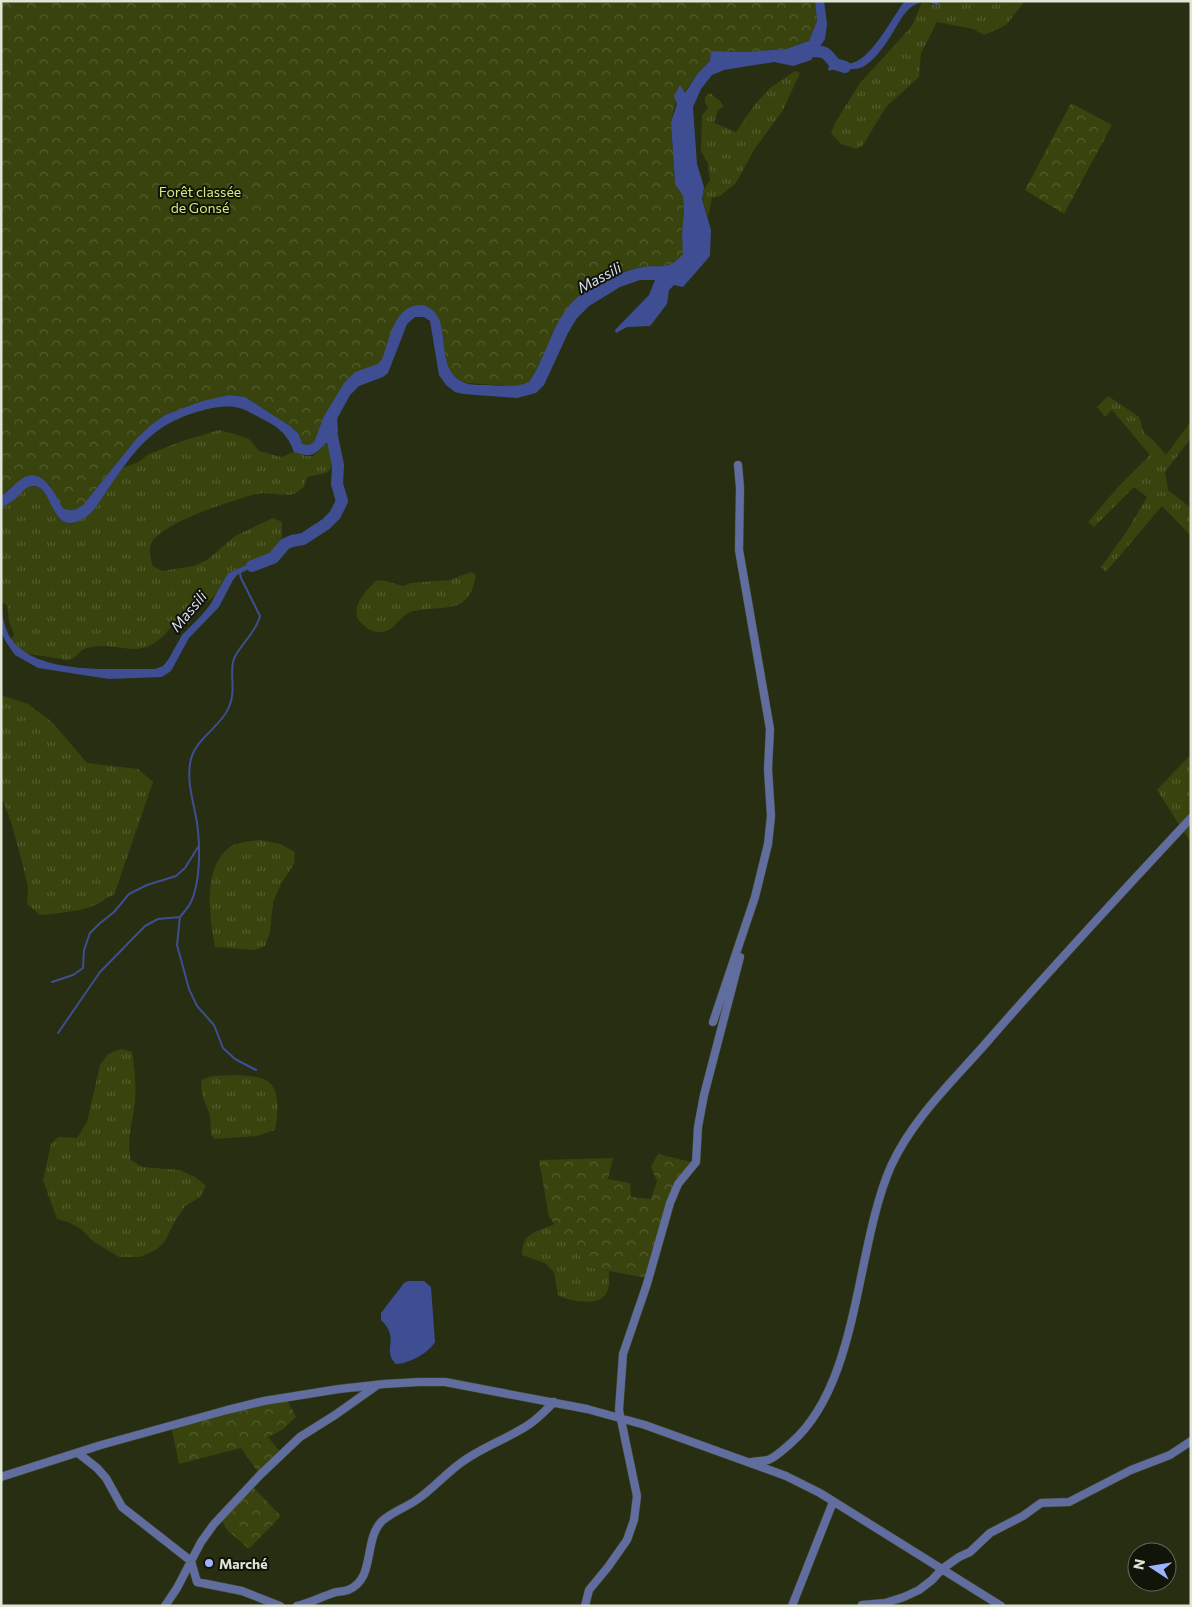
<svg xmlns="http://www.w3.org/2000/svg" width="1192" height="1607" viewBox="0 0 1192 1607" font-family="Commissioner,sans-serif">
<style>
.grass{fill:url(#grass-tufts)}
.forest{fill:url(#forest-crowns)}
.water{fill:#3f4e92}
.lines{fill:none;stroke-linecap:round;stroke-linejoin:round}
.stream{stroke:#3f4e92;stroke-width:2}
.river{stroke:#3f4e92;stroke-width:12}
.street-casing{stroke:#454b31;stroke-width:9}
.street{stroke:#606d9e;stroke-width:8}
.poi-dot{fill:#9eb3fd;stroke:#111409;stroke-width:2}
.labels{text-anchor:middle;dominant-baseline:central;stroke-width:4;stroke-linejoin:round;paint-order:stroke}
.park-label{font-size:14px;fill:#d1ed7c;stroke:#111409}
.poi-label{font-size:14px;font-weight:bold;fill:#e0e5d5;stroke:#111409;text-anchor:start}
.water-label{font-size:15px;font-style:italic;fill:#d8def3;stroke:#111409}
</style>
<defs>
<pattern id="grass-tufts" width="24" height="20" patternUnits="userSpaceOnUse" patternTransform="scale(1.25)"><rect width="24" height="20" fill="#38430d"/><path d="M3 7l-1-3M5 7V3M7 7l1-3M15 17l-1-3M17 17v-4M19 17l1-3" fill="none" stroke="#545e2f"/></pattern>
<pattern id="forest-crowns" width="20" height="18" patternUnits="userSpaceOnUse" patternTransform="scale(1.25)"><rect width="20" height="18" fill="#38430d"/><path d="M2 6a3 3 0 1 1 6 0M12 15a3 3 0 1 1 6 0" fill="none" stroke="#545e2f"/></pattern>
</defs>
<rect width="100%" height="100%" fill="#272e12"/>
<path class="grass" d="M938 1H1025L1006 25 984 35 973 29 937 22 921 53 919 77 886 107 863 145 857 149 841 144 831 133 835 123 860 83 912 26 922 2C929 2 933 6 940 5Z
M795 71 800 73 783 110 754 150 736 183 720 196 712 198 708 217C703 202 698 193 710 181L708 164 701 151 702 115 708 108 705 103V97L710 93 721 102 723 107 718 110 714 123 736 132 756 103 770 88Z
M1108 396 1139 417 1144 433 1154 441 1166 455 1189 424H1191V438L1165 472 1168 490 1191 508V536L1162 506 1106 572 1101 567 1127 531 1147 497 1134 487 1094 527 1088 522 1119 486 1150 455 1112 410 1105 417 1097 407Z
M219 430 235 434 249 439 259 451 281 457 294 452 306 456H313L327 443C333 452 334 458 331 469L326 473 307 477 304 487C301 489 297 492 294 494 282 497 268 491 256 494 232 501 165 521 152 542 148 549 151 557 152 565L162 571 193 566 207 560 235 536 273 518 282 522V537L273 551 263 558 228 573 216 595 197 610 189 624 173 625C141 666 126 640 87 648 78 650 78 659 67 660L24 653 11 639 14 635 9 621 7 605 1 602V508L15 499 25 489 31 486 38 487 43 491 61 520 67 523H74L97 505 122 468 138 462 149 454 182 441Z
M471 572 476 575C470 608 456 607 427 609 421 610 413 610 408 613 399 618 395 629 384 632 379 633 370 631 366 627 364 625 359 622 358 619 351 606 368 588 377 580L386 581 403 586 411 583 450 580Z
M1 695 28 704 53 723 87 763 138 769 153 782 114 895C106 897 101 903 93 906 80 911 55 914 40 915L27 904 28 887 21 858 11 822 1 796Z
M1191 754V843L1157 790Z
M260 840 280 844 295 852 294 864 281 884 273 902 270 932 265 946 255 950 215 947C210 917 201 869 230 847 237 842 252 841 260 840Z
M121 1049 132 1052C135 1068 136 1086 135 1102 133 1122 126 1141 131 1160L142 1167 180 1170 195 1177 206 1186 200 1197 185 1206 175 1221 165 1241 156 1250 140 1257H119L94 1242 81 1229 68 1222 57 1219 43 1180 51 1144 58 1137 77 1138 87 1122 100 1065 108 1054Z
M240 1075C248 1076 259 1076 267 1081 281 1088 278 1117 275 1130L257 1136 215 1139 211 1135 210 1116 202 1094 201 1080 212 1076Z
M555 1224 589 1267 609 1271C609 1278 610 1288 606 1294 598 1307 568 1301 558 1295L554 1272 545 1263 522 1255C522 1232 536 1232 555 1224Z"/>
<path class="forest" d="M1 1H815L817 21 809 41 786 49 745 52 711 51 710 61 698 73 684 93 680 85 671 122 675 184 683 196 684 209 682 234 684 254C667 273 660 263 638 268 617 272 596 282 580 296 553 318 548 354 529 382L521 386H507L466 383 460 380 453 375 447 365 438 318 432 310 397 319 382 359 378 364 344 383 324 416 314 442 309 445 302 444 299 434 290 426 245 397 229 395 202 401 165 415 151 425 137 438 83 505C75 511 72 511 63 508L49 484 23 478 1 496Z
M1071 103 1112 125 1064 214 1025 190Z
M658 1154 695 1163 681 1181 672 1203 651 1279 589 1267 549 1217 539 1160 613 1158 608 1179 630 1183 631 1197 651 1199 657 1181 651 1167Z
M286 1398 296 1417 282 1430 268 1437 282 1454 260 1475 241 1448 179 1464 171 1426Z
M251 1485 281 1516 249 1549 227 1530 220 1518Z"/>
<path class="water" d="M815 1H824L827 24 825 39 811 60 793 66 774 62 724 70 712 75 701 89 693 107 697 164 704 187 702 199 711 230 710 256 683 287 674 285 669 290 667 304 650 326 627 327 616 333 615 330 649 295 655 280H640L620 287 589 306 577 318 568 333 544 385 536 393 517 398 463 394 455 392 446 385 439 375 430 321 424 317H415L407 324 388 373 383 377 359 386 350 395 337 419 338 431 334 443H326C313 456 312 458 294 452 285 428 273 425 251 413 236 404 220 406 204 410 154 423 138 446 110 486 102 497 95 512 84 518 50 540 54 483 32 486 24 487 20 496 14 500 10 503 5 505 1 508V496C9 491 15 483 23 478 43 466 56 496 63 508 71 512 76 510 83 505L137 438 151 425 165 415 202 401 229 395 245 397 290 426 299 434 302 444 309 445 314 442 324 416 344 383 355 372 378 364 382 359C390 339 394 304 422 305 429 306 436 312 439 319 447 340 439 373 465 383 471 385 480 385 487 385 502 386 515 388 529 382 548 355 552 318 579 296 597 283 617 273 638 268 659 263 667 273 683 254L682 234 684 209 683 196 675 184 671 122 677 104 674 96 680 85 685 93 698 73 710 61 711 51 745 52 786 49 809 41 817 21Z
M905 1H938L940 5C933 6 929 0 922 2 906 6 901 20 893 32 887 43 876 58 866 65 855 73 840 66 829 71L828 68 835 58C862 83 891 17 905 1Z
M263 558 269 563 249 569 237 575 233 580 219 607 189 638 171 671 162 677 109 679 38 668 15 655 6 642 1 632V607C3 618 5 631 12 640 40 676 113 668 155 669L163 666 168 660 182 635 201 616 210 605 228 573Z
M408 1281H424L431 1287 435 1342C429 1353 408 1364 396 1364 381 1349 401 1339 381 1320V1313L404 1283Z"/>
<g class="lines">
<path class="stream" d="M180 917 177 945 189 989 197 1006 214 1025 223 1048 235 1059 256 1070
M52 982 73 975 83 968 84 950 90 933 99 924 114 912 129 894 147 885 176 876 185 868 198 847
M58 1033 100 972 145 926 158 919 180 917C183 913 188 908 191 902 200 883 200 851 198 831 196 807 185 783 191 759 197 737 221 727 229 707 236 692 230 677 233 662 235 649 256 634 260 616L241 578 240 573"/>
<path class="river" d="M810 51C825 51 826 52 835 64L845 67
M252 566 273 558 285 544 292 541 303 539 326 524 335 515 342 501 337 484 338 465 330 427"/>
<defs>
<path id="street" d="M713 1022 755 897 768 844 771 816 768 769 770 729 739 550 740 488 738 465
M78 1453 97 1468 106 1478 122 1507 191 1561 197 1582 242 1591 280 1606
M752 1462C757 1461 763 1461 768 1460 776 1457 784 1449 791 1443 860 1383 855 1248 891 1166 913 1118 953 1081 987 1042 1053 966 1122 892 1191 818
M1 1477 101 1445 227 1410 264 1401 339 1389 384 1384 419 1382H445L587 1409 645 1425 786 1476 820 1493 1001 1606
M862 1605 885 1603 904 1597 919 1590 932 1580 942 1569 959 1557 970 1552 990 1533 1023 1516 1041 1503 1069 1502 1131 1470 1170 1455 1191 1441
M165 1606 177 1588 201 1542 214 1524 260 1475 300 1437 335 1415 376 1386
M297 1606C310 1603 321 1597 333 1593 338 1591 343 1592 348 1590 376 1579 363 1540 382 1521 391 1513 404 1508 415 1501 432 1490 445 1474 462 1462 481 1448 504 1440 525 1427 536 1421 545 1411 554 1402
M585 1606 589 1590 608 1567 627 1540 634 1520 637 1496 619 1410 623 1354 647 1284 670 1203 678 1184 696 1162 698 1127 704 1095 740 957
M792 1606 833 1502"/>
</defs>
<use href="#street" class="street-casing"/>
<use href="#street" class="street"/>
</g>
<circle class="poi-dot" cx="209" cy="1563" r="5"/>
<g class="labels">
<g class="park-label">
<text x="200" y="191">Forêt classée<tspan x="200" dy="16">de Gonsé</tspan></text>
</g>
<g class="poi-label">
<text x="219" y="1563">Marché</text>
</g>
<g class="water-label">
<text transform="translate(599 277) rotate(-28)">Massili</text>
<text transform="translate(188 611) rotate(-50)">Massili</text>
</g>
</g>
<rect width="1192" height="1607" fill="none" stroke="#e0e5d5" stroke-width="5"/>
<g transform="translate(1152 1567) rotate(282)"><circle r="24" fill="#111409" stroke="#64685b"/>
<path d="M0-4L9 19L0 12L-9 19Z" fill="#9eb3fd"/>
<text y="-8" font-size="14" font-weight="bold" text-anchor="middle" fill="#e0e5d5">N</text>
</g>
</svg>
